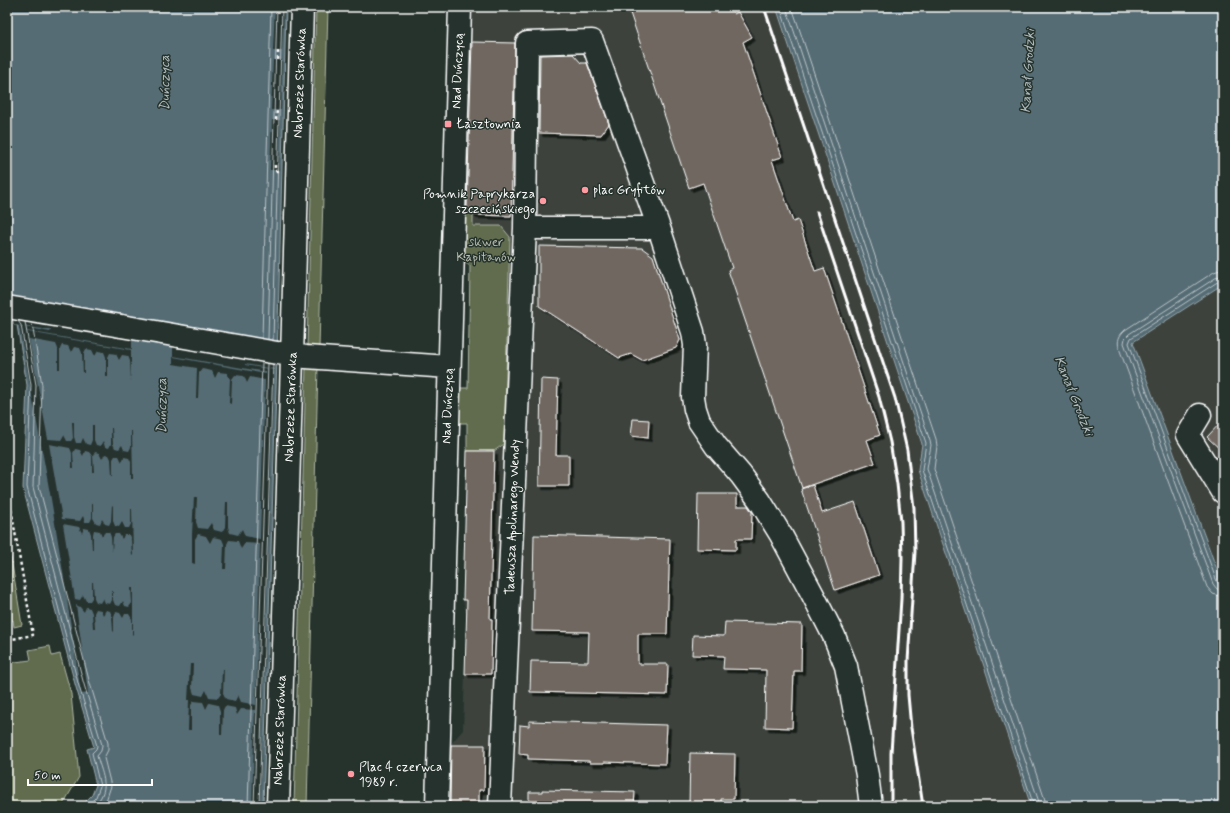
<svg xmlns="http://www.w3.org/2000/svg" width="1230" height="813" viewBox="0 0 1230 813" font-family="Mynerve,sans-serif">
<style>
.built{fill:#3c433d}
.green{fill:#606c4e;stroke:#b0b6a6}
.water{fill:#556c74;stroke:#99a7ac}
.pier{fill:#26332d}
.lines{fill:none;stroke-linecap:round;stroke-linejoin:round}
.shore{stroke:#bbc4c7;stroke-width:1}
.building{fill:#706861;stroke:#fff;filter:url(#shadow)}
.minor-casing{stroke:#fff;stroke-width:25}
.path{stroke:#fff;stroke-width:2.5;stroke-dasharray:3 3;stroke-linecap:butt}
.minor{stroke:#26332d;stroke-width:22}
.rail{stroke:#fff;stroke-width:3}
.minor-bridge-casing{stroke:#fff;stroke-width:25;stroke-linecap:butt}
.minor-bridge{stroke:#26332d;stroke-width:22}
.poi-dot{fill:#ff9aa2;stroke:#26332d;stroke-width:1.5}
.labels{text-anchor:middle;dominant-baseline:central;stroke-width:3;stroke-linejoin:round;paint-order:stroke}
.street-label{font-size:13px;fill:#fff;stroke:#26332d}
.poi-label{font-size:13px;fill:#fff;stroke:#26332d;text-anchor:start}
.park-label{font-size:13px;fill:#b7bdaf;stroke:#26332d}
.water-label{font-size:14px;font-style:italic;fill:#b2bdc0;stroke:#26332d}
</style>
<defs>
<filter id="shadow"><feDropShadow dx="3.5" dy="3.5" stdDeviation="0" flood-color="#0009"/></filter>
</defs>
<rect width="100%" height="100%" fill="#26332d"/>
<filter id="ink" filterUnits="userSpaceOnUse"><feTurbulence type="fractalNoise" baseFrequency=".025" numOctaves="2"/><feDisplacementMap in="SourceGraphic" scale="8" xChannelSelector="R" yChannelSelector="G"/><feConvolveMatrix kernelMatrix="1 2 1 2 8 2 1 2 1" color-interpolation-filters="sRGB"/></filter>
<g filter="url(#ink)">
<path class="built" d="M465 7H776L922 444 918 470 1031 806H448L450 745 463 730 467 618 463 600 467 451H494L504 444 510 237 501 226H473V215L463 207Z
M1223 284V586L1133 342Z"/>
<path class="green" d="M316 7H328L319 348H307Z
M463 207H469V211L473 215V226H501L510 237 504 444 494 451H467V423H458V388H468L470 266 462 261Z
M306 366H318L307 806H294Z
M7 534 22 625 14 627 13 620 7 621Z
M50 646 52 656 60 654 71 694 79 777 62 806H7V663L31 660 29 650Z"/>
<path class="water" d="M7 7H286L278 326 263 806H81L92 795 96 785 87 749 94 747 75 684 23 488 27 385 17 325H14L13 320 7 278Z
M776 7H1223V284L1133 342 1223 586V806H1031L918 470 922 444Z"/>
<path class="pier" d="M275 7H284L282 51H273Z
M273 60H282L281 110H271Z
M272 120H280L279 170H270Z
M9 295 128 315 131 318 173 329V323L270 340 273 341 274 369 245 364V365L274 370 260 806H252L255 710 241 709 237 715 235 708 225 706 223 710 222 735H220V711L218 705 209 703 206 709 203 702 194 701 191 705V730H188L189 700H188L190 664H193L192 688 194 694 203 696 206 690 209 697 218 698 221 694 222 669H224L223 693 226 699 235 701 238 695 241 702 256 705 260 544 245 543 241 549 238 541 229 540 227 544 226 569H223L224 544 222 539 213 537 210 543 206 536 198 534 195 539V564L192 563V534L194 497H197L196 522 198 528 207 529 211 523 214 530 222 532 225 527 226 502H228V527L230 533 238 535 242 529 245 536 260 539 265 380 250 377 247 383 244 376 235 375 232 379 231 404 229 403 230 379 227 373 218 372 215 378 212 371 202 369 199 373 198 398H196L197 368 173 364V357L266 374V372L173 356V341L132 334V349L27 331 28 332 131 350V382L130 361 128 356 122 355 119 360 116 354 110 353 108 357V377H106V357L104 352 98 351 95 356 92 350 86 349 84 353V373H83L82 353 80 348 74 347 71 352 68 346 62 345 60 349V369H58V349L56 344 29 339 48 439 61 440 64 435 67 441H71L73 438 72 422H74V437L76 443H81L83 438 86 444 90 445 92 440V425H94V440L96 445 100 446 103 441 105 447 109 448 111 444V428H112L113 444 115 448 119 449 122 445 124 450 129 451 131 447V431H132L133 478H131V462L129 458 124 457 122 462 119 456H115L113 459V475H112L111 459 109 455 105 454 102 459 99 453 95 452 93 456 94 472H92V456L89 452 85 451 83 456 80 450 75 449 73 453 74 468H72V453L70 448 49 444 62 519 80 521 83 516 85 522H90L92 518V503L93 502V518L96 523 100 524 102 519 105 524 109 525 111 521 112 505 113 506V521L115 526 119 527 122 522 125 528H129L131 524V509H132L133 555 132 556 131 540 129 535H124L122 539 119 534H115L113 537 112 552 111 537 109 532H105L102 536 100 531 94 530 93 534V549H92L91 534 89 529 84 528 82 533 79 527 63 524 75 599 80 600 83 595 86 601H90L92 598V582H93L94 598 96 602 100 603 103 598 105 603 110 604 112 600V584L113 585V600L115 605 120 606 123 601 125 606 129 607 132 603 131 588H133V635L132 634V619L129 614H125L123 618 120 613 116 612 114 616V632L113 631 112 616 110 611 106 610 103 615 101 610 96 609 94 613 95 628H93L92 613 90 608 86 607 84 612 80 607 76 605 88 693 81 694 63 572 51 499 19 326 50 332 51 330 14 325Z"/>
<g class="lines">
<path class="shore" d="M780 7 926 443 922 470 1034 806
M786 7 930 441 931 445 927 469 1039 802V806
M792 7 936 439 937 446 934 469 1045 800V806
M1223 269 1214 272 1125 330C1119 335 1117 341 1119 348L1207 587 1213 594 1223 597
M1223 275 1217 277 1129 334 1125 338 1124 343 1213 584 1217 589 1223 591
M1223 281H1219L1131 338 1129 343 1217 582 1220 585H1223
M18 321 21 325 31 385 27 487 78 683 97 746 96 749 92 753 100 786 96 797 87 806
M25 322 36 385 33 487 83 681 102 745 101 751 97 756C103 777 111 789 94 806
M32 323 42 385 39 486 89 680 108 743V750L104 758 111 786 106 801 102 806
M262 338 271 7
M268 339 277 7
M273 340 282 7
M248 806 262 363
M254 806 268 364
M259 806 273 364"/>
</g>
<path class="building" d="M628 7H731L734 14 738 12 752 37 743 42 782 157 772 160 793 222 798 220 815 271 824 268 880 435 867 440 875 463 802 488 728 270 732 268 703 183 689 188Z
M472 42 515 43 511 216 473 215 467 208Z
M573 54 581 63H587L609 124 601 135 539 133 540 55Z
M539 246 642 248 653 256 680 340 676 348 642 360 631 354 619 358 539 306Z
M541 379 558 380 556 455H569V486H539Z
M633 419 649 420 648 438 631 436Z
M1223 420V452L1207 437Z
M467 451H494L490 619H492L491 674H465L467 600H463Z
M813 485 822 513 855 502 879 575 835 590 801 489Z
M698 494H737V506H748L752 512 751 539H736V550L697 549Z
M534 535 670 539 667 634H638V664H668L667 695 530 692 531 661 588 662 589 632 532 631Z
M725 622 802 624 801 671H794L792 728 765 727 766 670 723 669 724 656 692 655 693 635 724 636Z
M529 721 667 725 665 764 604 762V763H590L589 761 528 759V755L519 754 520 725 529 726Z
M451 745H485L484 790H479V806H450Z
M690 753 735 754 734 799H721V806H689Z
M542 790 635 792 634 806H529V792H542Z"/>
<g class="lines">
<defs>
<path id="minor" d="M659 228H525L527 43 592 41 659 228 693 332 695 345 693 397 695 409 699 421 716 446 741 475 760 501 781 535 813 595 834 636 846 666 867 775 871 806
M121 326 179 336
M278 353 306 357 449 367
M1200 415 1188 435 1223 492
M278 806 291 392 302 7
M437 806 460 7
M500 806 525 228"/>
</defs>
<use href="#minor" class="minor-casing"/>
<path class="path" d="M278 51V60
M276 120 277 110
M275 165V171H279
M7 486 33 635 7 640"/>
<use href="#minor" class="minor"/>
<path class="rail" d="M764 7 895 398 907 450 914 508 915 552 908 661V695L911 728 923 806
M817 212 879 397 890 442 897 484 901 522 902 558 901 599 891 753V806"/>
<defs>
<path id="minor-bridge" d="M7 307 121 326
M179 336 277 353"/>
</defs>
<use href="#minor-bridge" class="minor-bridge-casing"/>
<use href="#minor-bridge" class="minor-bridge"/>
</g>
</g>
<g class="poi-dot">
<rect x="444" y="120" width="8" height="8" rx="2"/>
<circle cx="585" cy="190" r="4"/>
<circle cx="543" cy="201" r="4"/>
<circle cx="351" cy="774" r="4"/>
</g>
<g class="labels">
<g class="street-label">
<text transform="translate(458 71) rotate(-88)">Nad Duńczycą</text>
<text transform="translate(300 83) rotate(-88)">Nabrzeże Starówka</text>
<text transform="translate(448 406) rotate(-88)">Nad Duńczycą</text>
<text transform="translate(291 407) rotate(-88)">Nabrzeże Starówka</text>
<text transform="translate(513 517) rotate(-88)">Tadeusza Apolinarego Wendy</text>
<text transform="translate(280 730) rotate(-88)">Nabrzeże Starówka</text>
</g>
<g class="poi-label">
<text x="456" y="124">Łasztownia</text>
<text x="593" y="190">plac Gryfitów</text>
<text x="535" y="194" text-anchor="end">Pomnik Paprykarza<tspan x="535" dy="15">szczecińskiego</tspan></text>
<text x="359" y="767">Plac 4 czerwca<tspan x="359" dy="15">1989 r.</tspan></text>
</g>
<g class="park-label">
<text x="486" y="242">skwer<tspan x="486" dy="15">Kapitanów</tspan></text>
</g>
<g class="water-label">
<text transform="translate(1028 71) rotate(-87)">Kanał Grodzki</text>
<text transform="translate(165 83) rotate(-90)">Duńczyca</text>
<text transform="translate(1074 396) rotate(68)">Kanał Grodzki</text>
<text transform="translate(162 406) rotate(-90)">Duńczyca</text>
</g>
</g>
<rect width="1230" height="813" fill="none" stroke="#26332d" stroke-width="24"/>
<rect x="12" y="12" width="1206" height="789" fill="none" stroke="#fff" stroke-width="1.5" filter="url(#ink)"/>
<path d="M28 779v6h124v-6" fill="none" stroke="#ffffff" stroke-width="2"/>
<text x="34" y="779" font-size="12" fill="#ffffff" stroke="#26332d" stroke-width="3" paint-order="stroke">50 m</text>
</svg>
